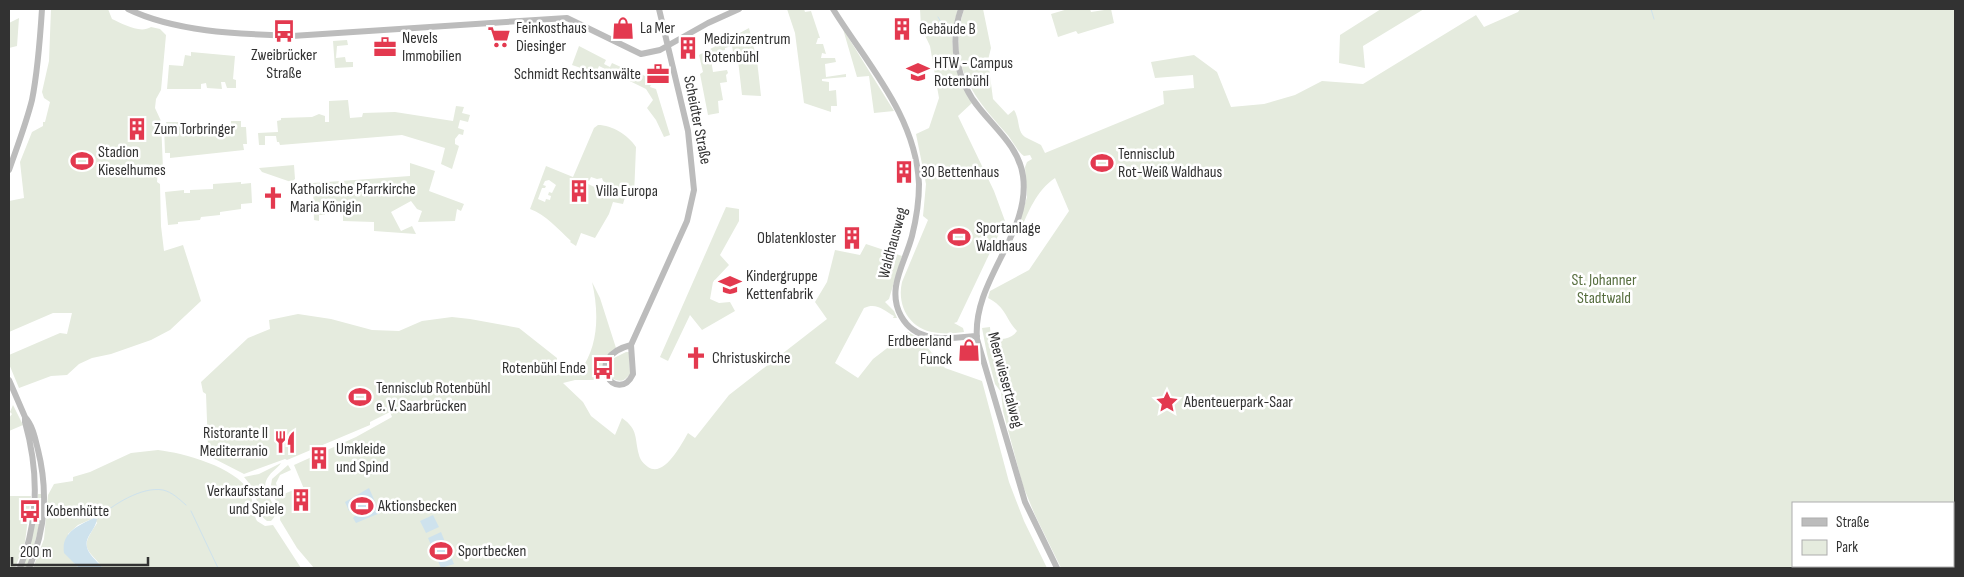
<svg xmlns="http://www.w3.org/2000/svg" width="1964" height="577" viewBox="0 0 1964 577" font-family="'Sofia Sans Condensed',sans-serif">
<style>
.green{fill:#e5ebde;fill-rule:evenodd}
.water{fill:#cee2ed}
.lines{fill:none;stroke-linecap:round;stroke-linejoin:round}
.stream{stroke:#cee2ed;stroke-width:1}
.secondary{stroke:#bcbcbc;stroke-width:6}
.labels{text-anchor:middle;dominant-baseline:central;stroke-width:5;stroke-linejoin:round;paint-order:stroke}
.poi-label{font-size:16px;fill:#323232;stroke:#fff;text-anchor:start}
.street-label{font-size:16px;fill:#323232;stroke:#fff}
.park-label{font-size:16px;fill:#576e3f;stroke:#fff}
</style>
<rect width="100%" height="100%" fill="#fff"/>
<path class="green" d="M51 9H108L112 19C123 24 140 34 151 27L160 29 166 35 161 90 156 99 155 108 161 121 163 169 158 170 157 182 160 184 161 226 164 251 183 245 201 301 170 330 151 340 111 354 92 358 79 364 67 375 51 376 19 388 9 364V355L60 333 67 334 72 313H53L9 332V201L24 198 20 162 32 132 43 126V122H45L50 102 44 98 42 92 49 61Z
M787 9H804L805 12 811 11 820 38H818L816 44H823L826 54 822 53 821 58H835L836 62 825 64 826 77 846 74V77L822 79V81L829 82V91L836 90 837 106H831V112L804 103 795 33Z
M920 9H958C946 45 955 72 972 103L958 116 994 191 1005 221 957 322 954 323 963 328 964 332C956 333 947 334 939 333 912 332 896 308 902 282L928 220 923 216 926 184 916 134 929 128 939 98 930 46 921 27Z
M964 9H983L991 48 988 60 993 99 1008 115 1014 110C1020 119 1017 132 1025 137 1030 140 1036 142 1041 145L1045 153 1164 104 1163 91 1194 88 1193 75 1155 78 1151 62 1194 55 1217 72 1231 107 1264 104 1295 95 1322 81 1363 84 1476 15 1484 27 1518 12 1520 9H1955V568H1061L1035 515 1023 486 1003 411 1001 392 995 384 987 354 982 328 990 327 991 340C1001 339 1011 340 1017 331 1005 318 1006 307 988 298L990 291 1029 270 1069 211 1055 178C1036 191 1029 211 1020 231L1017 230 1027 197 1025 167 1027 162 1032 159 1030 155 1024 156C1016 150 1012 139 1005 132 971 94 947 63 964 9ZM1793 503H1953V566H1793Z
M1068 9H1090L1091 12 1111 9 1114 23 1078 34 1076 31 1058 37 1051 14Z
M1381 9H1424L1363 46 1365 68 1339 63 1340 35Z
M19 18 17 46 9 48V23Z
M749 28 757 60 761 96 742 95 738 60 734 58 732 46 725 48V50L710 53 713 72 727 70 728 73 726 75 727 82 720 83 723 100 718 101 719 113 708 115 700 74 703 72 699 55Z
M843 29 894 111 874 113 869 76 857 77Z
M347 40 348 45 337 46 336 58 345 57 346 62H353V67L335 68 333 41Z
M579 46 606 60 604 64 610 67 612 63 623 68 621 73 625 77 628 71 638 75 639 77 641 74 653 80 650 87 656 89 670 135 664 137 656 120 647 108 653 100 646 89 599 66 596 73 572 65Z
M191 52 235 56 233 79 236 80V88H227L225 82H221L222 89 207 88 206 83 201 84V89H167L169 65 183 66 185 55 191 56Z
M348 100 350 118 362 117 363 113 395 112 453 121 456 106 464 107 462 113 470 115 468 122 460 120 458 128 464 130 463 135 459 134 455 139V144L459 146 452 169 441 164 445 148 402 135 280 145 279 142H277L276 136H265V145H259L258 133 278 132 277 121 281 120V118L312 117 319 114 325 116V122H329V101Z
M231 121H241V127H246L247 144H243L244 150 170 158V153H165L164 125H167L166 122H182L184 127H200L201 131 231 130Z
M598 125C612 125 628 135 636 147L634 196 632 198 625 197 623 204 613 202 609 214 595 238 581 233 576 246 570 242 571 241C558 229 546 215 530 209L546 166 573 177 594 128ZM591 177 597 179 602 178 603 181 608 184V186L609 187 607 193 586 183 577 203 571 201 581 178 589 181ZM549 180 556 185 552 193 549 192 548 195 551 196 550 200 546 199 545 202 538 199 542 188H545L546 186 543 185 545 181Z
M410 163 435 171 429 191 464 204 461 211 457 209 455 221 418 222 422 211 417 209 411 201 391 212 401 231 412 226 416 234 374 231V222L343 221V205H325V215H319V221L314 220 313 183 410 176Z
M294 165 295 179 291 182 262 172 259 168Z
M241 182V184L251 183 252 203 241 204V209L220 212V215L201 217 200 220 178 222V224L168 225 165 192 184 190V193H190V190L213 189V184Z
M726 207 739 209V221L720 255 729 265 713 282 710 299 719 303 730 302 735 311 702 330 690 315 668 361 660 357Z
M866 244 902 256 889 299 885 302 894 311 897 318H893L894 316C884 310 876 302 864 308L835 363 858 378 873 359 908 332 919 338 945 368 982 381 1009 482 1024 521 1047 568H314L297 548 280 520 281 509 270 491 272 479 288 465 291 470 280 475 276 483 279 496 301 487 302 490 304 489 294 465 356 437 392 417 390 412 370 422V425L287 460 285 459 244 474 207 455 208 447 206 394 203 392 201 382 248 338 270 329 269 320 298 314 331 319 372 330 399 331 422 321 452 317 470 319 519 328 557 358V364L580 371C599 346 599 312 592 282L600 298 616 348 603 365 600 378 598 380H575L563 383 583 402 591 416 615 435 622 418C639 430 634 438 639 455 640 460 644 464 648 467 664 478 681 445 688 433L695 438 729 395 827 319 815 302 827 282 835 250 860 255Z
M626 352H629L630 374C623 383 619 382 609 377L608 366 614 358Z
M13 405 23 425 9 431V418L12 414 10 412Z
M158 450C184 453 235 467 249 491 254 500 252 512 257 521L265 526 273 525 301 568H103C85 546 80 549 97 523L94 518 78 525 68 534 75 565 79 568H33L44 539 48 495 54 484 73 481V477L90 472 131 453Z
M281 463C277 469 269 473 266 481 261 497 285 508 271 521H267L260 515C256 497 256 491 244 477L259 474Z
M38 494H43C42 519 35 544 27 568H22L34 528Z
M9 496H31L25 542 15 568H9Z"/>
<path class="water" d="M369 488 380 513 356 523 353 518 355 516 354 512 362 507 349 511 345 502Z
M433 515 439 527 426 533 420 521Z
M94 518 97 519C96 525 93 529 90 534 80 549 94 557 103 568H79L64 553C61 533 77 526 94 518Z
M441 532 454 564 441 568 428 538Z"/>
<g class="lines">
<path class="stream" d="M1651 9 1654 19
M938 17 944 27
M191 511 218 568
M97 519C112 505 142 486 163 490 172 492 179 499 186 505"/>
<path class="secondary" d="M128 9C175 32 239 34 292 36L567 18 641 54 660 50 708 23 739 9
M833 9C867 64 916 116 919 184 919 201 916 220 912 236 905 263 886 289 901 316 917 345 950 338 977 336
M961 9C949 43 957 82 980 109 997 130 1019 148 1023 176 1031 234 972 280 977 339L1025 502 1057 568
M9 170C17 147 26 124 32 100 38 70 40 40 42 9
M631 345C580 358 618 406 633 374L631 345 687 221 694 190 688 131 659 9
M9 380 25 417C33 426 35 438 38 450 48 490 46 529 29 568
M20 568C39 520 39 472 25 422V417"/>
</g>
<defs>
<symbol id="shop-bare" viewBox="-9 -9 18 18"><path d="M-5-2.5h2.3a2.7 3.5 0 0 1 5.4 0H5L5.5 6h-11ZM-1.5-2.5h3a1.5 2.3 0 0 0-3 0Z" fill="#e3394f" stroke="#fff" stroke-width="2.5" paint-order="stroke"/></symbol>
<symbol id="building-bare" viewBox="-9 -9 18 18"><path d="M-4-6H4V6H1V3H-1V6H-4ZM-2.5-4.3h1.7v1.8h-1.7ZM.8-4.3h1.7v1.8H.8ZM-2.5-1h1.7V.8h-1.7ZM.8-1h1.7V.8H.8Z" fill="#e3394f" stroke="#fff" stroke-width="2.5" paint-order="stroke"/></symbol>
<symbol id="bus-bare" viewBox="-9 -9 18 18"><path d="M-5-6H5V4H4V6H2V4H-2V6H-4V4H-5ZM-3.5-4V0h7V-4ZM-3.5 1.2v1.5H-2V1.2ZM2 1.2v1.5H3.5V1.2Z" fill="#e3394f" stroke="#fff" stroke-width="2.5" paint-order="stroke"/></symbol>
<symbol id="supermarket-bare" viewBox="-9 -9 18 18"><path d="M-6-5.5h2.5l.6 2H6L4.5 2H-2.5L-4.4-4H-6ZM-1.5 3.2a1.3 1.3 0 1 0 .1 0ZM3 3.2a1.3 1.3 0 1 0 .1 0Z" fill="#e3394f" stroke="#fff" stroke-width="2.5" paint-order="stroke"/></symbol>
<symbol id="office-bare" viewBox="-9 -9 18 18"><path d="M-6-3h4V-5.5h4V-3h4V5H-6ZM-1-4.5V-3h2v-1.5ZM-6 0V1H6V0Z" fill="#e3394f" stroke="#fff" stroke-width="2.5" paint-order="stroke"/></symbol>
<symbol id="university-bare" viewBox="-9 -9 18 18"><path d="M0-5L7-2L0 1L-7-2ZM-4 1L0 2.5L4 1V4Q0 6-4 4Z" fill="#e3394f" stroke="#fff" stroke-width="2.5" paint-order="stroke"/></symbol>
<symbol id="stadium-bare" viewBox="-9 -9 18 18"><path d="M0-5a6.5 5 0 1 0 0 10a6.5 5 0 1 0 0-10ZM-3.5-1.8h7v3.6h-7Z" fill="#e3394f" stroke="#fff" stroke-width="2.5" paint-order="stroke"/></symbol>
<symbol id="church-bare" viewBox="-9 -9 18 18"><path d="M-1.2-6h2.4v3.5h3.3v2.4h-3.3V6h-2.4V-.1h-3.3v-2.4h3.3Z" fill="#e3394f" stroke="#fff" stroke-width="2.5" paint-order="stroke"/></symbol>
<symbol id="school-bare" viewBox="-9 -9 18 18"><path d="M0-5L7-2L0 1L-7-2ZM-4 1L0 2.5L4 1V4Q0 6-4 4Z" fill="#e3394f" stroke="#fff" stroke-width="2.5" paint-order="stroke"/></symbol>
<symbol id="sight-bare" viewBox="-9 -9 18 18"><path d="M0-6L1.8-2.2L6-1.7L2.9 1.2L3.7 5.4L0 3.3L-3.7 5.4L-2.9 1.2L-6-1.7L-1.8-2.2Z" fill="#e3394f" stroke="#fff" stroke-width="2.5" paint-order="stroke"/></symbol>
<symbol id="restaurant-bare" viewBox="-9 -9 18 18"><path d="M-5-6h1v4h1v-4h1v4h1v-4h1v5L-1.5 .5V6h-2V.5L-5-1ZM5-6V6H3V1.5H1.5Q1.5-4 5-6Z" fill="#e3394f" stroke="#fff" stroke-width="2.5" paint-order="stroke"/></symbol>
</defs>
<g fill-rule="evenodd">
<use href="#shop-bare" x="607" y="12" width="32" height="32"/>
<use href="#building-bare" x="886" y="13" width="32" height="32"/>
<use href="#bus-bare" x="268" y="15" width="32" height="32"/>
<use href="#supermarket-bare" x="483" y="21" width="32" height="32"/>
<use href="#office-bare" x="369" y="31" width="32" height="32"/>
<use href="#building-bare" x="672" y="32" width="32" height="32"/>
<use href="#university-bare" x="902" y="56" width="32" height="32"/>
<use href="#office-bare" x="642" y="58" width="32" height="32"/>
<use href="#building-bare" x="121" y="113" width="32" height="32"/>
<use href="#stadium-bare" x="66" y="145" width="32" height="32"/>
<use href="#stadium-bare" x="1086" y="147" width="32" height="32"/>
<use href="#building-bare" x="888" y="156" width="32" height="32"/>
<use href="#building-bare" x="563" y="175" width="32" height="32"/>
<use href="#church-bare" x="257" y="182" width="32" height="32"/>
<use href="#stadium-bare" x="943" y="221" width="32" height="32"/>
<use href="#building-bare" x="836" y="222" width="32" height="32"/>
<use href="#school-bare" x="714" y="269" width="32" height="32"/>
<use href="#shop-bare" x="953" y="334" width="32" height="32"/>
<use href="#church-bare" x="680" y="342" width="32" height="32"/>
<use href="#bus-bare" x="587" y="352" width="32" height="32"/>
<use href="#stadium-bare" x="344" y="381" width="32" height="32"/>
<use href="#sight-bare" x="1151" y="386" width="32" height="32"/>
<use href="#restaurant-bare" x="269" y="426" width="32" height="32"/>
<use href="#building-bare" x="303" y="442" width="32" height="32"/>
<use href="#building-bare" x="285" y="484" width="32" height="32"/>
<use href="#stadium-bare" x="346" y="490" width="32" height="32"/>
<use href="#bus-bare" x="14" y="495" width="32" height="32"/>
<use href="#stadium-bare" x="425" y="535" width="32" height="32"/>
</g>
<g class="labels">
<g class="poi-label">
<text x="516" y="28">Feinkosthaus<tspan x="516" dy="18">Diesinger</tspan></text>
<text x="640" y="28">La Mer</text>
<text x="919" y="29">Gebäude B</text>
<text x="402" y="38">Nevels<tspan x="402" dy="18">Immobilien</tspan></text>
<text x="704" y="39">Medizinzentrum<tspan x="704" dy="18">Rotenbühl</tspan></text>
<text x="284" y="55" text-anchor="middle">Zweibrücker<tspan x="284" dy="18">Straße</tspan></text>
<text x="934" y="63">HTW - Campus<tspan x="934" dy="18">Rotenbühl</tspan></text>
<text x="641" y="74" text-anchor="end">Schmidt Rechtsanwälte</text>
<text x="154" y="129">Zum Torbringer</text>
<text x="98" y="152">Stadion<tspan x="98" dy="18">Kieselhumes</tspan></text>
<text x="1118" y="154">Tennisclub<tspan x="1118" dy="18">Rot-Weiß Waldhaus</tspan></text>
<text x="921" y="172">30 Bettenhaus</text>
<text x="290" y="189">Katholische Pfarrkirche<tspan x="290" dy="18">Maria Königin</tspan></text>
<text x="596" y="191">Villa Europa</text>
<text x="976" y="228">Sportanlage<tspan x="976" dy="18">Waldhaus</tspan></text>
<text x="836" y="238" text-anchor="end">Oblatenkloster</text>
<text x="746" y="276">Kindergruppe<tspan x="746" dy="18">Kettenfabrik</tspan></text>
<text x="952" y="341" text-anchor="end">Erdbeerland<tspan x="952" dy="18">Funck</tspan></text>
<text x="712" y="358">Christuskirche</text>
<text x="586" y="368" text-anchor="end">Rotenbühl Ende</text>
<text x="376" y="388">Tennisclub Rotenbühl<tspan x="376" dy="18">e. V. Saarbrücken</tspan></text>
<text x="1184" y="402">Abenteuerpark-Saar</text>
<text x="268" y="433" text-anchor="end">Ristorante Il<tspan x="268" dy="18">Mediterranio</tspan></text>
<text x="336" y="449">Umkleide<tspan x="336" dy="18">und Spind</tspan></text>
<text x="284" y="491" text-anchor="end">Verkaufsstand<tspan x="284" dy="18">und Spiele</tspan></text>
<text x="378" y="506">Aktionsbecken</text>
<text x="46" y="511">Kobenhütte</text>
<text x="458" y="551">Sportbecken</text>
</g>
<g class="street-label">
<text transform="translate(697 120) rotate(79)">Scheidter Straße</text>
<text transform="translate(893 243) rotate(-75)">Waldhausweg</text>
<text transform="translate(1005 380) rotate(75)">Meerwiesertalweg</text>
</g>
<g class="park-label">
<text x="1604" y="280">St. Johanner<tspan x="1604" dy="18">Stadtwald</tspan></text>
</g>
</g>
<rect width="1964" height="577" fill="none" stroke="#323232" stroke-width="20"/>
<rect x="1792" y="502" width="162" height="65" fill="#ffffff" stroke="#adadad"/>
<rect x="1802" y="518" width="25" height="8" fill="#bcbcbc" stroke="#adadad"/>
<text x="1836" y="527" font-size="15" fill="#323232">Straße</text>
<rect x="1802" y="540" width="25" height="15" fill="#e5ebde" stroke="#adadad"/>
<text x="1836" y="552" font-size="15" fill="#323232">Park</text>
<path d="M12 557v8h136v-8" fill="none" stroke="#323232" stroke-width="2.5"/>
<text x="20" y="557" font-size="15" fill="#323232" stroke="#ffffff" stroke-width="4" paint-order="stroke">200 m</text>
</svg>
